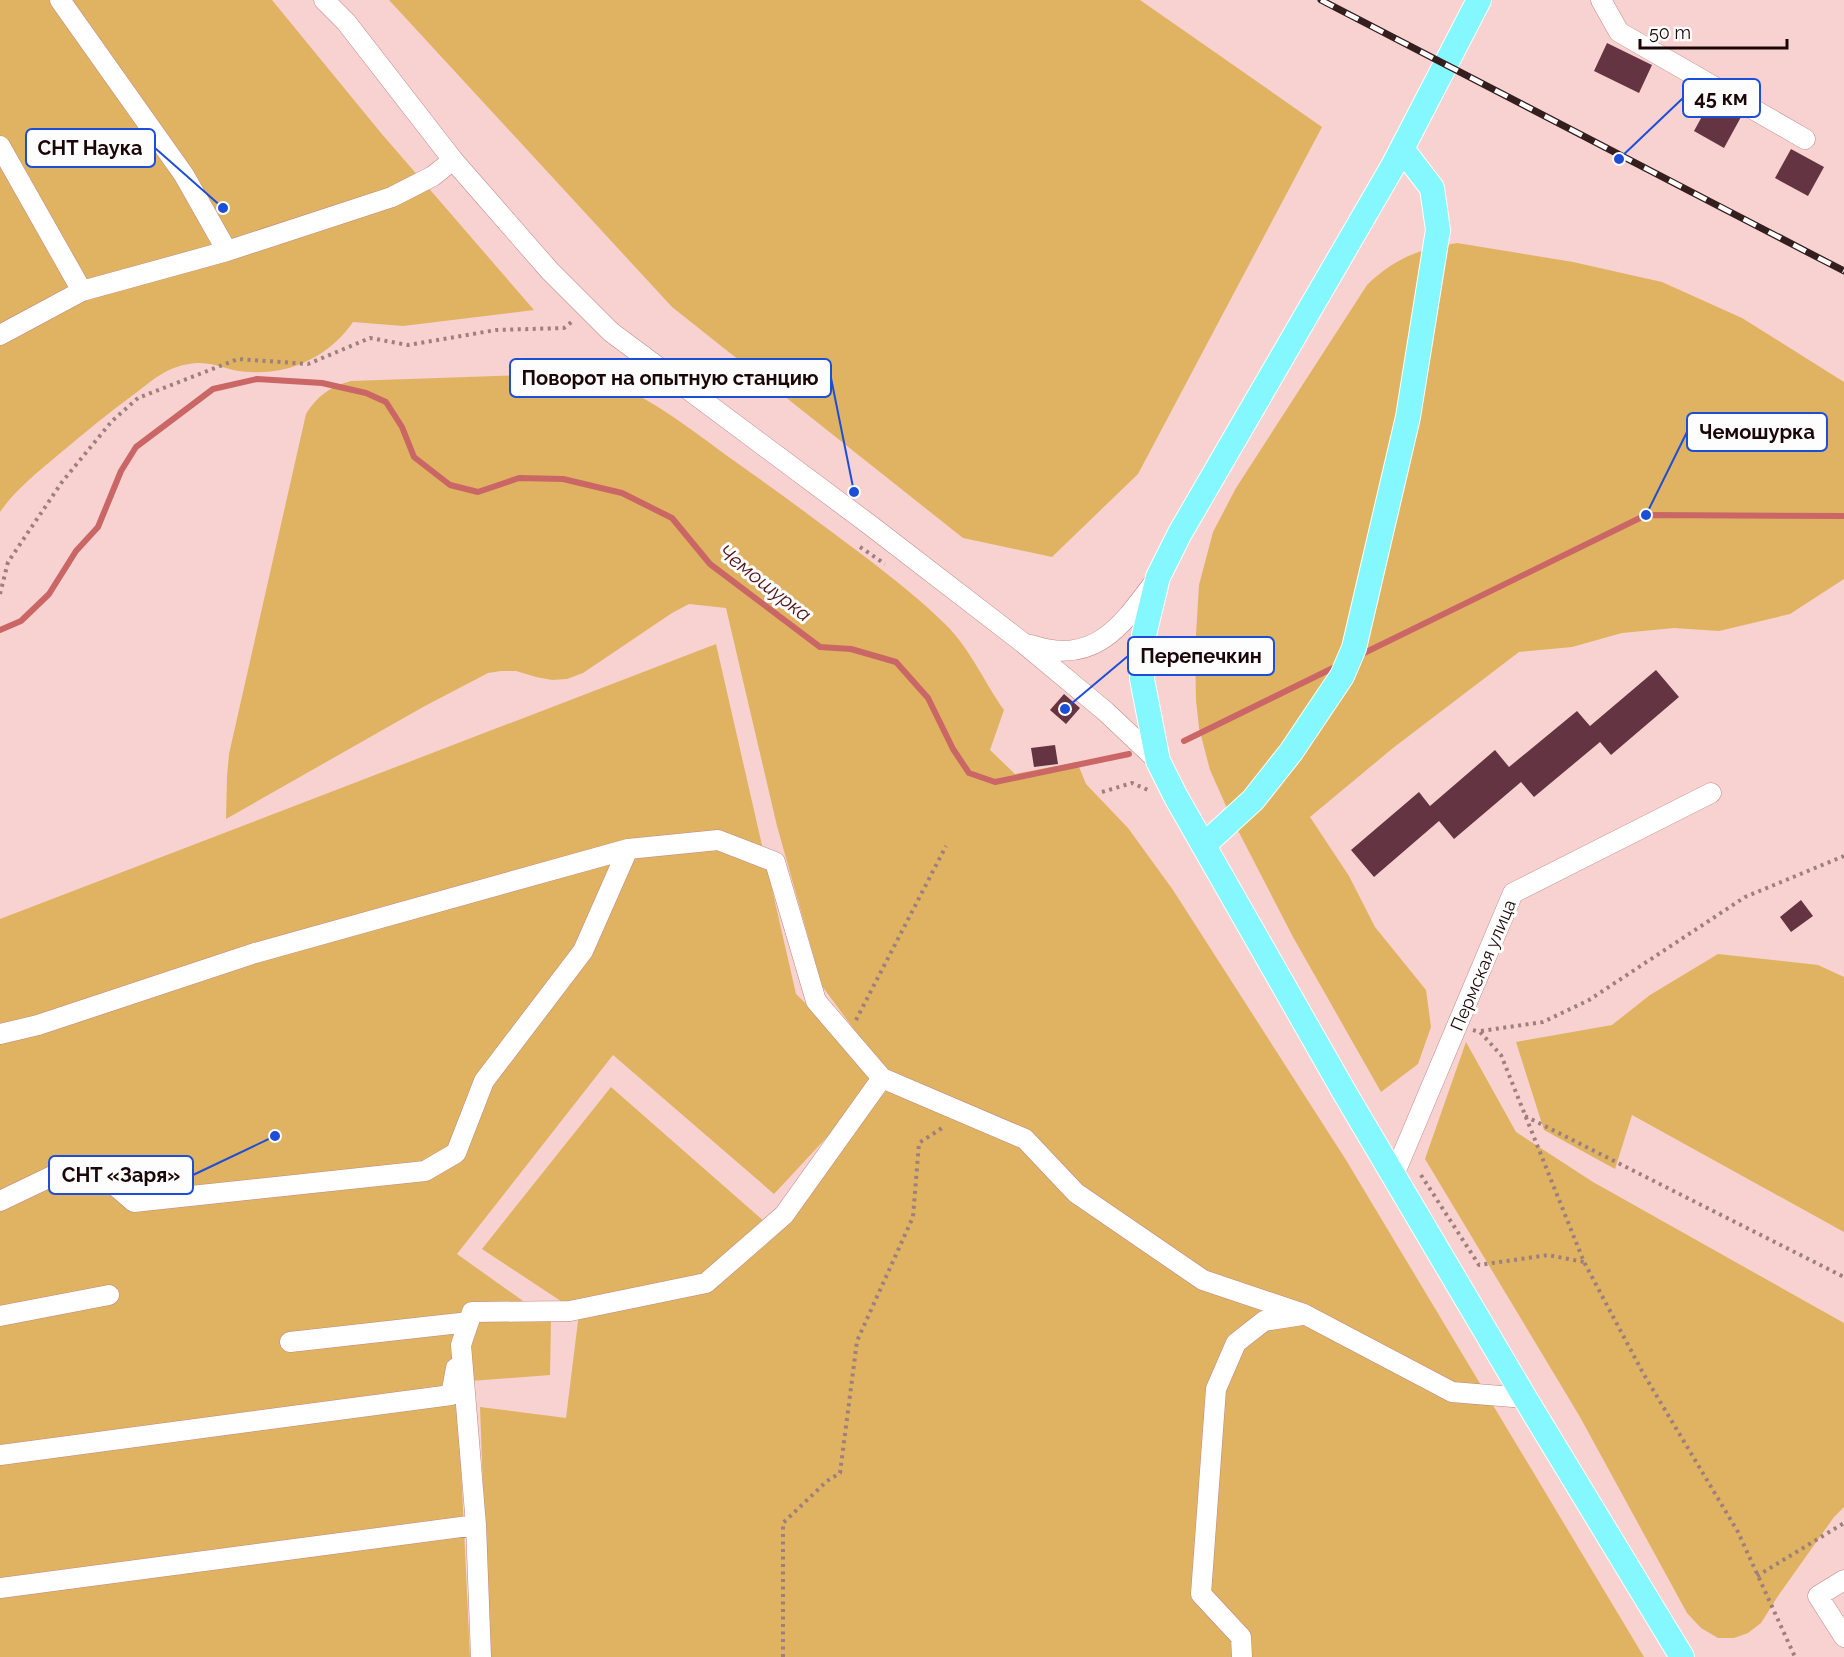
<svg xmlns="http://www.w3.org/2000/svg" width="1844" height="1657" viewBox="0 0 1844 1657" font-family="Raleway,sans-serif">
<style>
.green{fill:#dfb361}
.lines{fill:none;stroke-linecap:round;stroke-linejoin:round}
.stream{stroke:#ca6766;stroke-width:6}
.building{fill:#643442}
.minor-casing{stroke:#c08784;stroke-width:21}
.major-casing{stroke:#fff;stroke-width:26}
.path{stroke:#9e7f7e;stroke-width:4;stroke-dasharray:3 4.5;stroke-linecap:butt}
.minor{stroke:#fff;stroke-width:20}
.major{stroke:#85f7fe;stroke-width:24}
.rail-casing{stroke:#341e1e;stroke-width:7}
.rail{stroke:#fdfdfd;stroke-width:4.5;stroke-dasharray:14;stroke-linecap:butt}
.labels{text-anchor:middle;dominant-baseline:central;stroke-width:6;stroke-linejoin:round;paint-order:stroke}
.street-label{font-size:18px;fill:#1b0707;stroke:#fdfdfd}
.water-label{font-size:20px;font-style:italic;fill:#511115;stroke:#fdfdfd}
.leader{fill:none;stroke:#1d4ed8;stroke-width:2}
.callout-dot{fill:#1d4ed8;stroke:#fdfdfd;stroke-width:2}
.callout{fill:#fdfdfd;stroke:#1d4ed8;stroke-width:2}
.callout-label{font-size:20px;text-anchor:middle;font-weight:bold;fill:#1b0707}
</style>
<rect width="100%" height="100%" fill="#f8d2d0"/>
<path class="green" d="M0 0H272L381 133 534 310 403 326 353 322C326 361 280 379 233 370 218 366 205 361 189 364 182 365 173 368 167 371 155 377 144 387 133 395 107 414 83 434 58 455 38 472 15 490 0 512Z
M389 0H1140L1322 127 1138 474 1052 557 963 538 672 307Z
M1457 243 1573 262 1662 282 1742 318 1844 382V579L1790 614 1719 631 1674 628 1622 633 1572 647 1519 652 1393 748 1310 817 1349 876 1375 927 1426 990 1431 1027 1418 1064 1381 1092 1293 937 1231 817 1210 770 1199 728 1196 700 1195 651 1199 585 1213 532 1236 488 1367 285C1395 258 1419 249 1457 243Z
M578 373C641 385 695 434 747 470 788 499 828 529 868 559 895 580 921 600 945 624 970 648 984 682 1004 710L990 750 1015 774 1077 762 1086 784 1128 828 1173 890 1346 1160 1644 1657H489L480 1407 566 1418 579 1313 482 1249 611 1087 775 1231 893 1082 822 986 777 826 726 608 689 604 672 613 583 673 567 679 552 680 536 677 516 671H501L488 673 423 707 226 819 227 777 229 754 306 414C318 395 330 387 351 381Z
M716 644 796 994 882 1078 774 1194 613 1055 457 1254 551 1321 550 1375 457 1382 470 1657H0V919Z
M1718 954 1818 965 1844 977V1232L1632 1115 1615 1169 1544 1130 1516 1042 1612 1025 1650 995Z
M1466 1042 1516 1132 1593 1182 1844 1323V1507L1834 1517 1778 1596 1761 1623 1748 1633 1734 1638H1718L1701 1628 1687 1613 1580 1417 1425 1159Z"/>
<g class="lines">
<path class="stream" d="M0 630 21 621 49 594 76 551 98 527 121 471 136 447 213 389 257 379 322 383 366 393 386 402 402 427 414 457 450 485 478 492 519 478 563 479 622 493 672 518 710 564 820 647 851 649 896 662 928 698 953 749 969 773 995 782 1129 754
M1360 655 1646 515 1844 516
M1184 741 1337 666"/>
</g>
<path class="building" d="M1607 43 1652 65 1639 93 1594 71Z
M1711 100 1741 117 1724 148 1694 131Z
M1791 149 1824 167 1808 196 1775 178Z
M1656 670 1679 697 1611 755 1600 742 1534 797 1521 782 1454 839 1439 821 1374 877 1351 850 1419 792 1430 806 1495 750 1509 767 1577 711 1590 726Z
M1064 694 1080 708 1066 724 1050 710Z
M1055 745 1058 764 1034 767 1031 748Z
M1801 900 1813 916 1791 932 1780 917Z"/>
<g class="lines">
<defs>
<path id="minor" d="M60 0 184 175 227 251
M324 0 346 22 453 160 549 270 611 332 870 525 1022 642 1105 711 1158 761
M1601 0 1619 32 1805 139
M0 146 82 291
M0 335 82 291 227 251 392 197 433 176 453 160
M1031 645C1094 666 1121 627 1155 581
M0 1034 38 1025 255 953 628 849 718 840 775 862 816 1001 882 1078 1025 1139 1076 1193 1203 1280 1304 1314 1452 1392 1525 1398
M1394 1175 1513 893 1711 793
M0 1201 67 1169 97 1170 134 1202 425 1171 456 1153 484 1081 583 951 628 849
M0 1316 109 1295
M290 1342 469 1322
M0 1455 451 1395 456 1368
M1844 1580 1818 1596 1844 1637
M0 1588 476 1525
M481 1657 476 1525 461 1345 472 1312 570 1311 706 1283 784 1215 882 1078
M1242 1657 1241 1637 1201 1594 1216 1389 1236 1343 1264 1321 1302 1315"/>
<path id="major" d="M1479 0 1393 166 1180 533 1158 577 1144 635 1142 679 1158 761 1176 797 1346 1095 1525 1398 1682 1657
M1204 845 1253 800 1291 752 1342 676 1354 648 1408 417 1438 230 1432 188 1402 149"/>
</defs>
<use href="#minor" class="minor-casing"/>
<use href="#major" class="major-casing"/>
<path class="path" d="M860 547 885 564
M0 594 8 562 62 482 112 421 138 398 238 359 308 364 370 338 408 345 496 330 564 328 574 320
M1102 792 1132 783 1148 790
M856 1020 946 846
M1473 1030 1480 1032 1501 1055 1584 1262 1643 1373 1738 1532 1795 1657
M1481 1031 1543 1022 1589 1000 1745 897 1844 856
M1525 1116 1844 1277
M1421 1175 1479 1265 1548 1255 1584 1262
M1757 1576 1844 1523
M783 1657V1523L827 1481 840 1473 857 1341 913 1217 919 1143 945 1126"/>
<use href="#minor" class="minor"/>
<use href="#major" class="major"/>
<defs>
<path id="rail" d="M1321 0 1844 271"/>
</defs>
<use href="#rail" class="rail-casing"/>
<use href="#rail" class="rail"/>
</g>
<g class="labels">
<g class="street-label">
<text transform="translate(1483 965) rotate(-67)">Пермская улица</text>
</g>
<g class="water-label">
<text transform="translate(765 583) rotate(38)">Чемошурка</text>
</g>
</g>
<path class="leader" d="M1619 159L1683 98M223 208L155 148M854 492L831 378M1646 515L1687 432M1065 709L1128 656M275 1136L193 1175"/>
<g class="callout-dot">
<circle cx="1619" cy="159" r="6"/>
<circle cx="223" cy="208" r="6"/>
<circle cx="854" cy="492" r="6"/>
<circle cx="1646" cy="515" r="6"/>
<circle cx="1065" cy="709" r="6"/>
<circle cx="275" cy="1136" r="6"/>
</g>
<g class="callout">
<rect x="1683" y="79" width="77" height="38" rx="6"/>
<rect x="26" y="129" width="129" height="38" rx="6"/>
<rect x="510" y="359" width="321" height="38" rx="6"/>
<rect x="1687" y="413" width="140" height="38" rx="6"/>
<rect x="1128" y="637" width="146" height="38" rx="6"/>
<rect x="49" y="1156" width="144" height="38" rx="6"/>
</g>
<g class="callout-label">
<text x="1721" y="105">45 км</text>
<text x="90" y="155">СНТ Наука</text>
<text x="670" y="385">Поворот на опытную станцию</text>
<text x="1757" y="439">Чемошурка</text>
<text x="1201" y="663">Перепечкин</text>
<text x="121" y="1182">СНТ «Заря»</text>
</g>
<path d="M1640 39v9h147v-9" fill="none" stroke="#1b0707" stroke-width="3"/>
<text x="1649" y="39" font-size="18" fill="#1b0707" stroke="#fdfdfd" stroke-width="4.5" paint-order="stroke">50 m</text>
</svg>
